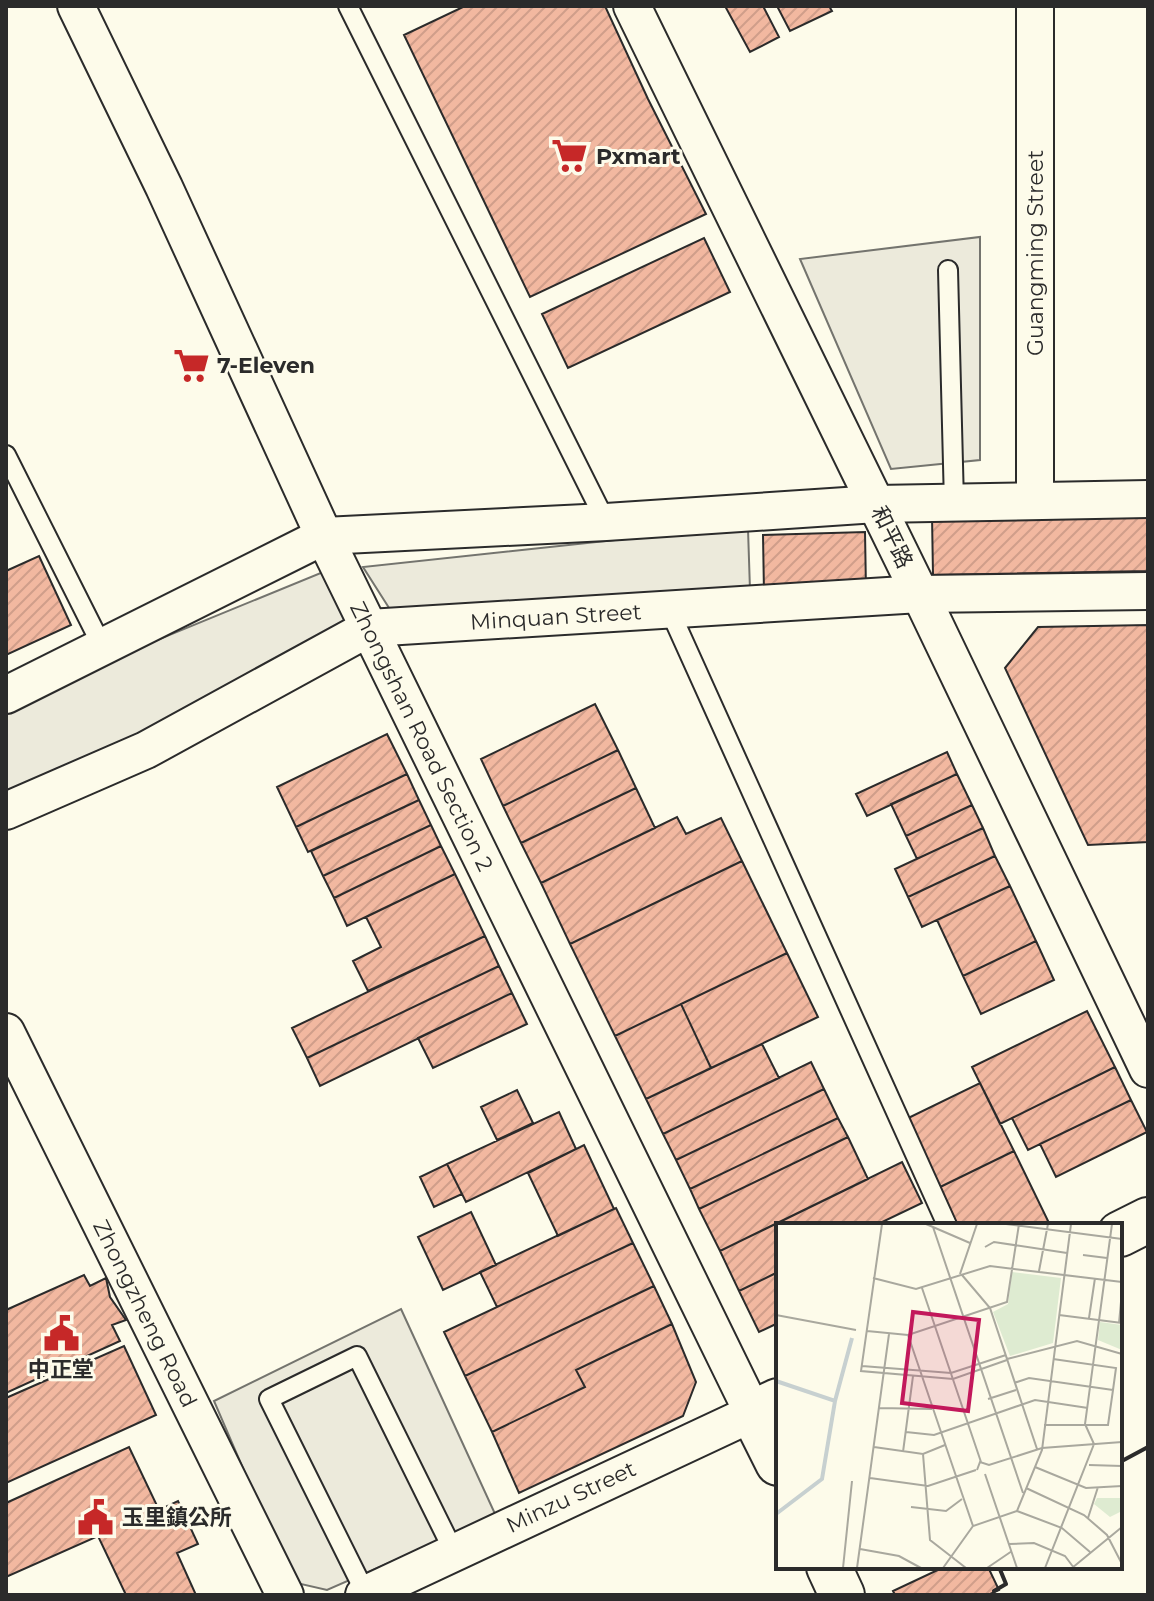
<svg xmlns="http://www.w3.org/2000/svg" width="1154" height="1601" viewBox="0 0 1154 1601" font-family="Montserrat,'Noto Sans TC',sans-serif">
<style>
.parking{fill:#eceadb;stroke:#74746e;stroke-width:2}
.building{fill:url(#building-hatch);stroke:#2b2b2b;stroke-width:2}
.lines{fill:none;stroke-linecap:round;stroke-linejoin:round}
.service-casing{stroke:#2b2b2b;stroke-width:22}
.minor-casing{stroke:#2b2b2b;stroke-width:40}
.tertiary-casing{stroke:#2b2b2b;stroke-width:48}
.service{stroke:#fdfbea;stroke-width:18}
.minor{stroke:#fdfbea;stroke-width:36}
.tertiary{stroke:#fdfbea;stroke-width:44}
.wall{stroke:#2b2b2b;stroke-width:4}
.labels{text-anchor:middle;dominant-baseline:central;stroke-width:6;stroke-linejoin:round;paint-order:stroke}
.poi-label{font-size:22px;font-weight:bold;fill:#2b2b2b;stroke:#fdfbea;text-anchor:start}
.street-label{font-size:22px;fill:#2b2b2b;stroke:#fdfbea}
.inset-river{fill:none;stroke:#c7d0d0;stroke-width:4}
.inset-road{fill:none;stroke:#a9a89e;stroke-width:2}
.view{fill:#c2185b;fill-opacity:0.15;stroke:#c2185b;stroke-width:4}
.inset-edge{fill:none;stroke:#2b2b2b;stroke-width:4}
</style>
<defs>
<pattern id="building-hatch" width="6" height="6" patternUnits="userSpaceOnUse" patternTransform="scale(2)"><rect width="6" height="6" fill="#f2b8a0"/><path d="M-1 1l2-2M0 6l6-6M5 7l2-2" fill="none" stroke="#d09e8a"/></pattern>
</defs>
<rect width="100%" height="100%" fill="#fdfbea"/>
<path class="parking" d="M980 237V460L891 469 800 259Z
M748 529 750 590 398 622 363 567 643 537Z
M328 570 363 637 6 795V702Z
M401 1309 496 1516 327 1590 292 1582 214 1401Z"/>
<path class="building" d="M465 6H605L648 99 706 214 530 297 404 35Z
M725 6H763L779 37 750 52Z
M777 6H829L832 11 790 31Z
M704 238 730 292 568 368 542 314Z
M1148 512V571L933 575 932 516Z
M865 532 866 590 764 593 763 535Z
M39 556 71 625 6 655V571Z
M1148 625V842L1088 845 1005 668 1038 627Z
M595 704 618 750 503 806 481 759Z
M387 734 407 774 296 827 277 787Z
M618 750 636 788 521 843 503 806Z
M947 752 957 774 867 816 856 794Z
M407 774 419 800 308 852 296 827Z
M957 774 972 805 906 836 891 804Z
M636 788 655 828 541 883 521 843Z
M419 800 431 825 323 876 311 851Z
M972 805 983 828 917 859 906 836Z
M677 817 686 834 721 818 742 861 570 944 541 883Z
M431 825 441 846 334 898 323 876Z
M983 828 995 856 908 897 895 869Z
M441 846 455 874 347 926 334 898Z
M995 856 1010 886 922 927 908 897Z
M742 861 787 953 615 1036 570 944Z
M455 874 485 936 368 991 353 961 381 947 366 917Z
M1010 886 1036 941 963 976 937 920Z
M485 936 499 966 307 1058 292 1028Z
M1036 941 1054 980 981 1014 963 976Z
M787 953 818 1017 711 1068 681 1004Z
M499 966 512 993 320 1086 307 1058Z
M512 993 527 1024 433 1068 418 1038Z
M681 1004 711 1068 646 1099 615 1036Z
M1087 1011 1115 1067 1000 1124 972 1067Z
M762 1044 779 1078 663 1134 646 1099Z
M811 1062 824 1089 676 1160 663 1134Z
M1115 1067 1131 1100 1028 1150 1012 1118Z
M980 1083 1014 1151 934 1190 900 1122Z
M824 1089 838 1118 690 1189 676 1160Z
M517 1090 533 1123 497 1140 481 1107Z
M1131 1100 1147 1132 1056 1177 1040 1144Z
M559 1112 576 1149 466 1202 447 1164Z
M838 1118 848 1137 699 1209 690 1189Z
M848 1137 868 1179 720 1251 699 1209Z
M584 1145 614 1209 558 1236 528 1173Z
M1014 1151 1050 1225H951L934 1190Z
M902 1162 922 1203 876 1225H778V1272L739 1291 720 1251Z
M447 1164 462 1194 434 1207 420 1177Z
M616 1208 633 1243 497 1307 480 1272Z
M471 1212 496 1265 443 1290 418 1237Z
M633 1243 654 1286 465 1376 444 1332Z
M778 1272V1323L759 1332 739 1291Z
M84 1275 90 1286 106 1278 110 1297 126 1320 112 1325 120 1341 6 1393V1310Z
M654 1286 672 1324 576 1370 585 1387 492 1432 465 1376Z
M672 1324 696 1382 683 1416 519 1493 492 1432 585 1387 576 1370Z
M124 1346 156 1415 6 1483V1398Z
M129 1447 159 1510 178 1501 198 1544 177 1553 196 1595H126L98 1536 6 1577V1503Z
M944 1567H988L999 1590 988 1595H895L893 1591Z"/>
<g class="lines">
<defs>
<path id="service" d="M348 6 606 522
M948 270 954 503
M6 455 102 646
M669 609 947 1225
M366 1594 269 1399 357 1356 454 1552"/>
<g id="minor">
<path id="s1" d="M76 6 164 187 324 536 753 1413 364 1595"/>
<path d="M632 6 920 594 1148 1069"/>
<path d="M1035 6V501"/>
<path d="M6 695 324 536 606 522 876 504 1148 499"/>
<path id="s2" d="M6 811 146 750 369 628 920 594 1148 591"/>
<path id="s3" d="M6 1032 285 1595"/>
</g>
<path id="tertiary" d="M1120 1234 1148 1220
M778 1401 753 1413 778 1463
M829 1567 842 1595"/>
</defs>
<use href="#service" class="service-casing"/>
<use href="#minor" class="minor-casing"/>
<use href="#tertiary" class="tertiary-casing"/>
<use href="#service" class="service"/>
<use href="#minor" class="minor"/>
<use href="#tertiary" class="tertiary"/>
<path class="wall" d="M1120 1462 1148 1447
M994 1591 1006 1584 999 1567"/>
</g>
<defs>
<symbol id="supermarket-bare" viewBox="-9 -9 18 18"><path d="M-6-5.5h2.5l.6 2H6L4.5 2H-2.5L-4.4-4H-6ZM-1.5 3.2a1.3 1.3 0 1 0 .1 0ZM3 3.2a1.3 1.3 0 1 0 .1 0Z" fill="#c62828" stroke="#fdfbea" stroke-width="2.5" paint-order="stroke"/></symbol>
<symbol id="civic-bare" viewBox="-9 -9 18 18"><path d="M-.6-6.5H3V-4.5H.6V-3L4-1V1h2V6H-6V1h2V-1L-.6-3ZM-1.2 2.5V6h2.4V2.5Z" fill="#c62828" stroke="#fdfbea" stroke-width="2.5" paint-order="stroke"/></symbol>
</defs>
<g fill-rule="evenodd">
<use href="#supermarket-bare" x="544" y="130" width="51" height="51"/>
<use href="#supermarket-bare" x="166" y="340" width="51" height="51"/>
<use href="#civic-bare" x="36" y="1308" width="51" height="51"/>
<use href="#civic-bare" x="70" y="1492" width="51" height="51"/>
</g>
<g class="labels">
<g class="poi-label">
<text x="596" y="156">Pxmart</text>
<text x="217" y="365">7-Eleven</text>
<text x="61" y="1369" text-anchor="middle">中正堂</text>
<text x="122" y="1517">玉里鎮公所</text>
</g>
<g class="street-label">
<text transform="translate(1035 253) rotate(-90)">Guangming Street</text>
<text transform="translate(892 537) rotate(64)">和平路</text>
<text stroke="none"><textPath href="#s2" startOffset="594">Minquan Street</textPath></text>
<text stroke="none"><textPath href="#s1" startOffset="808">Zhongshan Road Section 2</textPath></text>
<text stroke="none"><textPath href="#s3" startOffset="314">Zhongzheng Road</textPath></text>
<text transform="translate(571 1497) rotate(-25)">Minzu Street</text>
</g>
</g>
<g transform="translate(776 1223)">
<rect width="346" height="346" fill="#fdfbea"/>
<path d="M236 49 285 55 277 120 234 133 217 89 232 81ZM324 99 346 102V127L322 117ZM321 275H344L346 288 334 294 318 281Z" fill="#deebd1"/>
<path class="inset-river" d="M0 158 59 178 76 115M0 291 46 256 59 178"/>
<path class="inset-road" d="M106 1 85 148 177 156 231 137M150 1 194 20M230 1 346 16M157 4 247 270M209 24 218 19 291 30M307 32 331 35M263 48 272 1M184 51 201 1M186 52 214 85 261 226M97 55 140 66 214 43 346 59M146 65 205 239M0 92 80 107M283 92 346 100M313 95 319 55M343 100 346 68M91 108 132 112 231 79 243 1M132 112 197 303M231 136 301 118 346 131M86 143 175 150 230 132M238 160 253 155 337 167M212 176 240 167M103 185 156 186M268 202H332L337 167 340 145 277 136M130 209 158 212 259 177 312 185M98 224 147 231 169 222M127 229 137 153M147 231 154 317 190 345M313 242 346 243M259 244 310 265 346 263M201 247 204 239 213 242 266 225 346 219M209 251 241 345M94 255 152 263 200 247M250 265 308 292 331 312 346 341M135 284 170 288 186 276M241 288 286 305 314 329M312 295 322 264M233 321 258 320 289 333 298 345M84 326 123 333 145 345M67 345 76 258M81 345 113 111M167 345 197 303 241 288 266 227 295 1M211 345 236 328M269 345 318 221 309 201 336 1M296 345 346 304"/>
<path class="view" d="M137 89 203 97 192 188 126 180Z"/>
<rect width="346" height="346" class="inset-edge"/>
</g>
<rect width="1154" height="1601" fill="none" stroke="#2b2b2b" stroke-width="16"/>
</svg>
